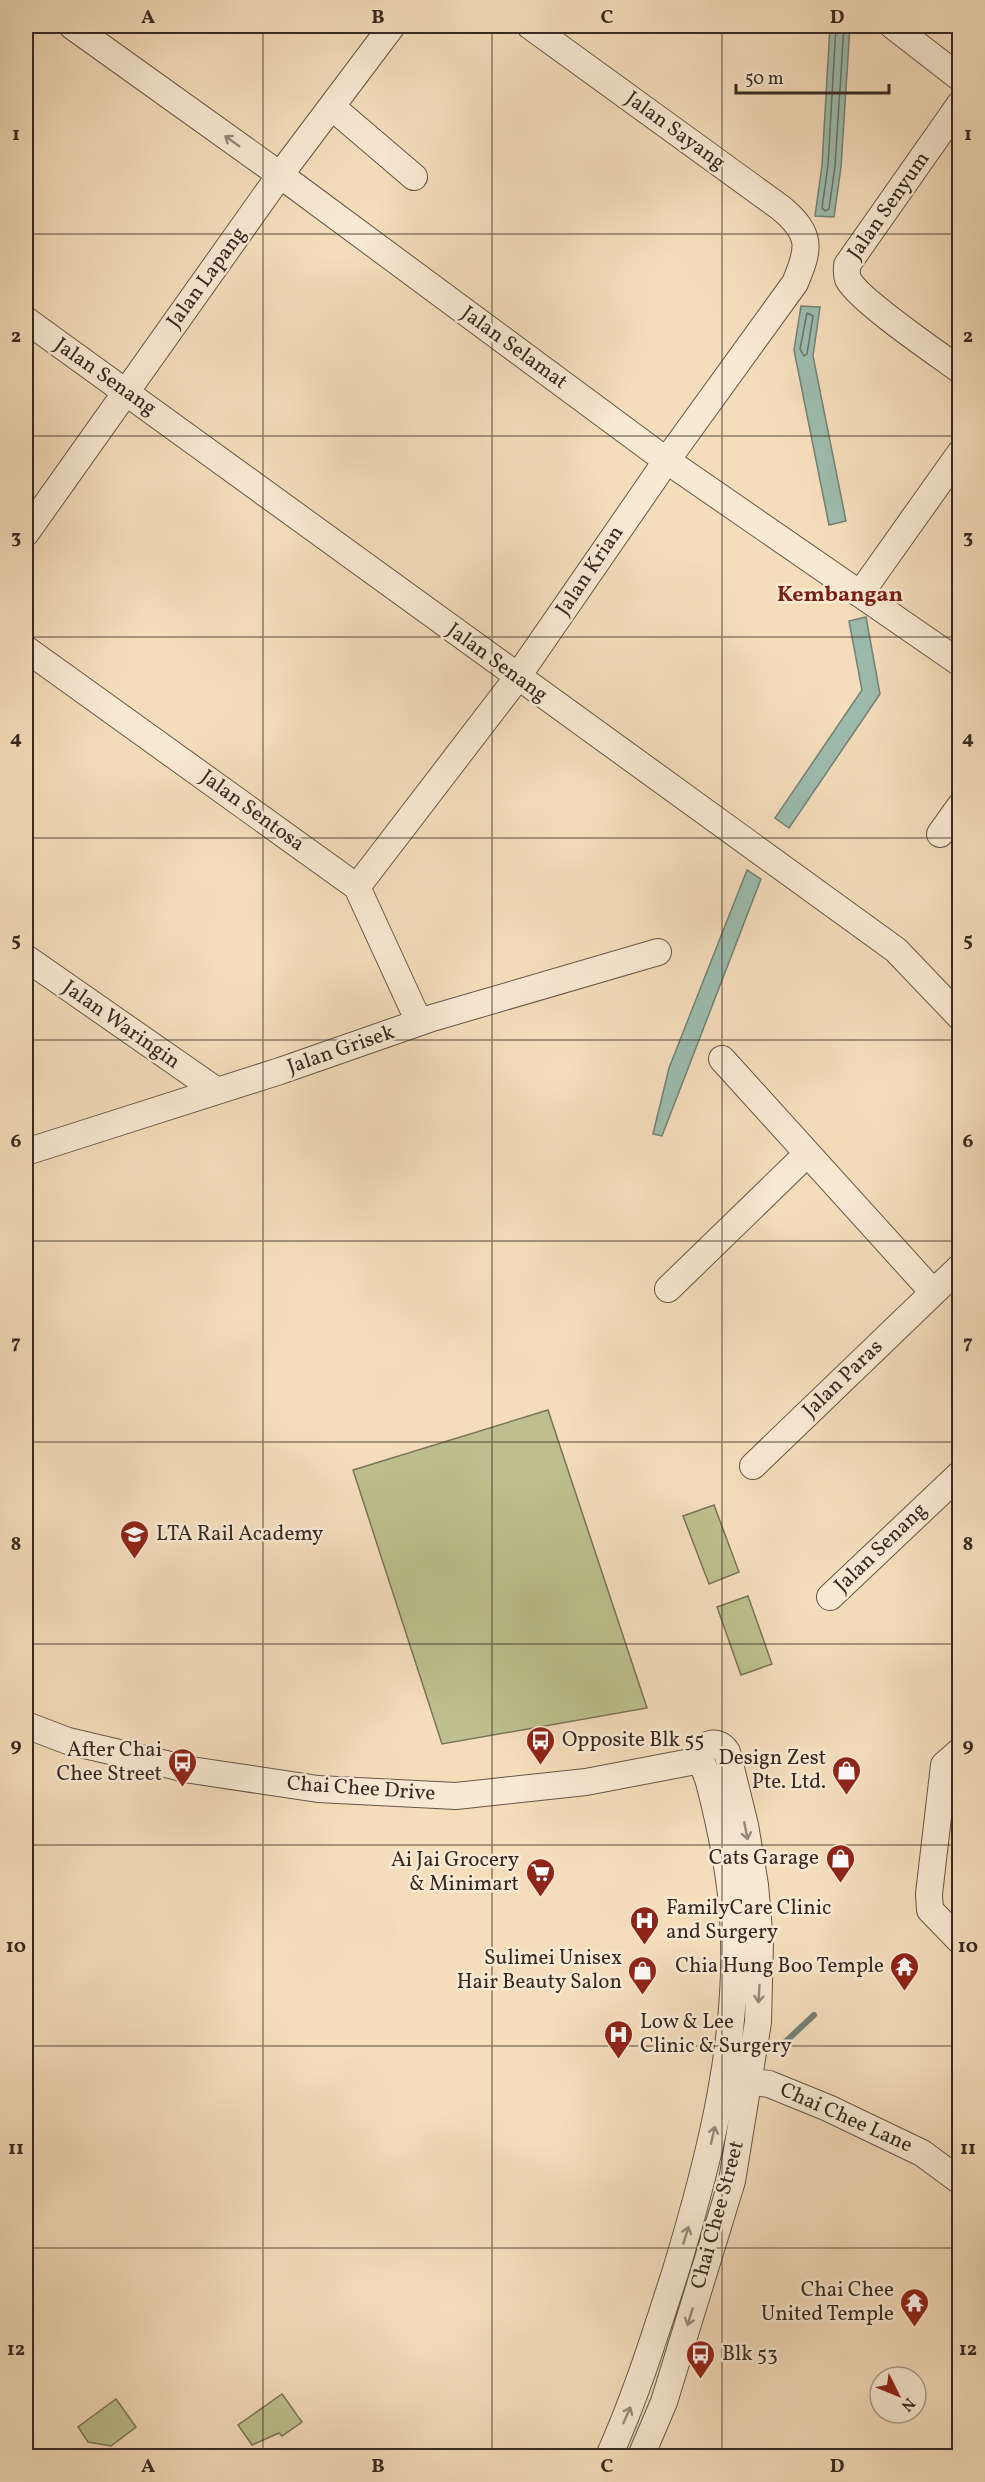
<svg xmlns="http://www.w3.org/2000/svg" width="985" height="2482" viewBox="0 0 985 2482" font-family="Vollkorn,serif">
<style>
.green{fill:#bdc08e;stroke:#7a7458;stroke-width:1.5}
.water{fill:#9cbcae;stroke:#738176;stroke-width:1.5}
.lines{fill:none;stroke-linecap:round;stroke-linejoin:round}
.shore{stroke:#697268;stroke-width:1.5}
.stream{stroke:#738176;stroke-width:6}
.minor-casing{stroke:#665648;stroke-width:28}
.minor{stroke:#f8e9d3;stroke-width:26}
.oneway{stroke:#97897a}
.grid{fill:none;stroke:#362921;stroke-width:1.5;stroke-opacity:0.55}
.labels{text-anchor:middle;dominant-baseline:central;stroke-width:5;stroke-linejoin:round;paint-order:stroke}
.street-label{font-size:21px;fill:#362921;stroke:#f8e9d3}
.poi-label{font-size:21px;fill:#362921;stroke:#f8e9d3;text-anchor:end}
.neighbourhood-label{font-size:22px;font-weight:bold;fill:#7a1f14;stroke:#f8e9d3}
.neatline{fill:none;stroke:#362921;stroke-width:2}
.grid-label{font-size:20px;text-anchor:middle;font-weight:bold;fill:#362921}
</style>
<rect width="100%" height="100%" fill="#f5ddbb"/>
<filter id="stains"><feTurbulence type="fractalNoise" baseFrequency=".00333" numOctaves="4"/><feColorMatrix values="0 0 0 0 .2 0 0 0 0 .09 0 0 0 0 .02 0 0 0 .5 -.17"/></filter>
<radialGradient id="worn" r=".72"><stop offset=".6" stop-color="#630" stop-opacity="0"/><stop offset="1" stop-color="#630" stop-opacity=".3"/></radialGradient>
<path class="green" d="M548 1410 647 1708 442 1744 353 1470Z
M714 1505 739 1572 709 1584 683 1516Z
M748 1596 772 1664 741 1675 717 1607Z
M282 2394 302 2422 282 2436 279 2433 252 2445 238 2425Z
M116 2399 136 2427 111 2446 88 2442 78 2427Z"/>
<path class="water" d="M830 26H850L841 167 834 217 815 216 822 165Z
M801 306 820 307 813 356 846 521 829 525 794 350Z
M866 617 880 694 789 828 775 818 862 690 849 621Z
M747 870 761 879 662 1136 653 1134 669 1068Z"/>
<g class="lines">
<path class="shore" d="M836 26 828 165 822 208 825 211 829 209 835 166 844 26
M807 313 813 316 807 354 804 356 800 349Z"/>
<path class="stream" d="M782 2045 814 2015"/>
<defs>
<path id="minor" d="M72 26 287 180 656 453 960 663
M893 26 960 78
M960 104 847 265C847 270 846 274 848 279 857 299 938 354 960 370
M332 107 414 177
M26 320 896 950 960 1017
M26 533 280 175 392 26
M860 594 960 453
M26 649 357 887 419 1022
M940 834 960 806
M357 887 511 686 667 460 795 283C810 248 812 234 781 208L530 26
M26 958 217 1091
M722 1059 933 1292
M26 1152 280 1071 432 1018 658 952
M668 1289 806 1155
M753 1466 960 1267
M830 1597 960 1474
M26 1725 68 1741 191 1770 318 1789 456 1796 586 1782 701 1760
M960 1751 944 1765 929 1894 930 1910 960 1941
M732 2079 769 2084 828 2108 922 2153 960 2181
M609 2456C636 2396 655 2335 675 2273 710 2158 741 2037 733 1916 730 1872 721 1829 710 1786 708 1776 702 1766 701 1757L706 1746C714 1741 722 1744 727 1752L745 1825 755 1885 760 1942 758 2022 732 2181 664 2402 641 2456"/>
</defs>
<use href="#minor" class="minor-casing"/>
<use href="#minor" class="minor"/>
</g>
<defs><path id="oneway-shaft" d="M-6 0H5M1.5-3L5.5 0L1.5 3" fill="none" stroke-width="1.6" stroke-linecap="round" stroke-linejoin="round" transform="scale(1.5)"/></defs>
<g class="oneway">
<use href="#oneway-shaft" transform="translate(232 141) rotate(-144)"/>
<use href="#oneway-shaft" transform="translate(746 1831) rotate(79)"/>
<use href="#oneway-shaft" transform="translate(759 1994) rotate(93)"/>
<use href="#oneway-shaft" transform="translate(713 2135) rotate(-77)"/>
<use href="#oneway-shaft" transform="translate(686 2235) rotate(-73)"/>
<use href="#oneway-shaft" transform="translate(690 2317) rotate(107)"/>
<use href="#oneway-shaft" transform="translate(627 2415) rotate(-66)"/>
</g>
<path class="grid" d="M263 26V2456M492 26V2456M722 26V2456M26 234H960M26 436H960M26 637H960M26 838H960M26 1040H960M26 1241H960M26 1442H960M26 1644H960M26 1845H960M26 2046H960M26 2248H960"/>
<defs>
<symbol id="school-pin" viewBox="-11 -11 22 30"><path d="M0 17L-7.5 6A9.5 9.5 0 1 1 7.5 6Z" fill="#8f2418" stroke="#f8e9d3"/><path d="M0-5L7-2L0 1L-7-2ZM-4 1L0 2.5L4 1V4Q0 6-4 4Z" fill="#fff"/></symbol>
<symbol id="bus-pin" viewBox="-11 -11 22 30"><path d="M0 17L-7.5 6A9.5 9.5 0 1 1 7.5 6Z" fill="#8f2418" stroke="#f8e9d3"/><path d="M-5-6H5V4H4V6H2V4H-2V6H-4V4H-5ZM-3.5-4V0h7V-4ZM-3.5 1.2v1.5H-2V1.2ZM2 1.2v1.5H3.5V1.2Z" fill="#fff"/></symbol>
<symbol id="shop-pin" viewBox="-11 -11 22 30"><path d="M0 17L-7.5 6A9.5 9.5 0 1 1 7.5 6Z" fill="#8f2418" stroke="#f8e9d3"/><path d="M-5-2.5h2.3a2.7 3.5 0 0 1 5.4 0H5L5.5 6h-11ZM-1.5-2.5h3a1.5 2.3 0 0 0-3 0Z" fill="#fff"/></symbol>
<symbol id="supermarket-pin" viewBox="-11 -11 22 30"><path d="M0 17L-7.5 6A9.5 9.5 0 1 1 7.5 6Z" fill="#8f2418" stroke="#f8e9d3"/><path d="M-6-5.5h2.5l.6 2H6L4.5 2H-2.5L-4.4-4H-6ZM-1.5 3.2a1.3 1.3 0 1 0 .1 0ZM3 3.2a1.3 1.3 0 1 0 .1 0Z" fill="#fff"/></symbol>
<symbol id="hospital-pin" viewBox="-11 -11 22 30"><path d="M0 17L-7.5 6A9.5 9.5 0 1 1 7.5 6Z" fill="#8f2418" stroke="#f8e9d3"/><path d="M-5-5h3v3.5h4V-5h3V5h-3V1.5h-4V5h-3Z" fill="#fff"/></symbol>
<symbol id="temple-pin" viewBox="-11 -11 22 30"><path d="M0 17L-7.5 6A9.5 9.5 0 1 1 7.5 6Z" fill="#8f2418" stroke="#f8e9d3"/><path d="M0-6L5-2H3V0L6.5 2.5H4V6H1.5V3h-3V6H-4V2.5H-6.5L-3 0V-2H-5Z" fill="#fff"/></symbol>
</defs>
<g fill-rule="evenodd">
<use href="#school-pin" x="118" y="1518" width="33" height="45"/>
<use href="#bus-pin" x="524" y="1724" width="33" height="45"/>
<use href="#bus-pin" x="166" y="1746" width="33" height="45"/>
<use href="#shop-pin" x="830" y="1754" width="33" height="45"/>
<use href="#shop-pin" x="824" y="1842" width="33" height="45"/>
<use href="#supermarket-pin" x="524" y="1856" width="33" height="45"/>
<use href="#hospital-pin" x="628" y="1904" width="33" height="45"/>
<use href="#temple-pin" x="888" y="1950" width="33" height="45"/>
<use href="#shop-pin" x="626" y="1954" width="33" height="45"/>
<use href="#hospital-pin" x="602" y="2018" width="33" height="45"/>
<use href="#temple-pin" x="898" y="2286" width="33" height="45"/>
<use href="#bus-pin" x="684" y="2338" width="33" height="45"/>
</g>
<g class="labels">
<g class="street-label">
<text transform="translate(675 131) rotate(36)">Jalan Sayang</text>
<text transform="translate(889 206) rotate(-55)">Jalan Senyum</text>
<text transform="translate(207 278) rotate(-54)">Jalan Lapang</text>
<text transform="translate(514 348) rotate(36)">Jalan Selamat</text>
<text transform="translate(105 377) rotate(35)">Jalan Senang</text>
<text transform="translate(590 571) rotate(-56)">Jalan Krian</text>
<text transform="translate(497 663) rotate(36)">Jalan Senang</text>
<text transform="translate(252 811) rotate(36)">Jalan Sentosa</text>
<text transform="translate(121 1025) rotate(35)">Jalan Waringin</text>
<text transform="translate(341 1050) rotate(-19)">Jalan Grisek</text>
<text transform="translate(843 1379) rotate(-44)">Jalan Paras</text>
<text transform="translate(881 1548) rotate(-44)">Jalan Senang</text>
<text transform="translate(361 1789) rotate(4)">Chai Chee Drive</text>
<text transform="translate(846 2118) rotate(24)">Chai Chee Lane</text>
<text transform="translate(718 2215) rotate(-75)">Chai Chee Street</text>
</g>
<g class="poi-label">
<text x="156" y="1534" text-anchor="start">LTA Rail Academy</text>
<text x="562" y="1740" text-anchor="start">Opposite Blk 55</text>
<text x="162" y="1750">After Chai<tspan x="162" dy="24">Chee Street</tspan></text>
<text x="826" y="1758">Design Zest<tspan x="826" dy="24">Pte. Ltd.</tspan></text>
<text x="819" y="1858">Cats Garage</text>
<text x="519" y="1860">Ai Jai Grocery<tspan x="519" dy="24">&amp; Minimart</tspan></text>
<text x="666" y="1908" text-anchor="start">FamilyCare Clinic<tspan x="666" dy="24">and Surgery</tspan></text>
<text x="622" y="1958">Sulimei Unisex<tspan x="622" dy="24">Hair Beauty Salon</tspan></text>
<text x="884" y="1966">Chia Hung Boo Temple</text>
<text x="640" y="2022" text-anchor="start">Low &amp; Lee<tspan x="640" dy="24">Clinic &amp; Surgery</tspan></text>
<text x="894" y="2290">Chai Chee<tspan x="894" dy="24">United Temple</tspan></text>
<text x="722" y="2354" text-anchor="start">Blk 53</text>
</g>
<g class="neighbourhood-label">
<text x="840" y="595">Kembangan</text>
</g>
</g>
<rect width="985" height="2482" fill="none" stroke="#f5ddbb" stroke-width="66"/>
<g transform="translate(898 2395) rotate(133)"><circle r="28" fill="#f8e9d3" stroke="#aa9c8c" stroke-width="1.5"/>
<path d="M0-4.5L10 22L0 15L-10 22Z" fill="#8f2418"/>
<text y="-9" font-size="16" font-weight="bold" text-anchor="middle" fill="#362921">N</text>
</g>
<path d="M736 84v9h153v-9" fill="none" stroke="#362921" stroke-width="3"/>
<text x="745" y="84" font-size="18" fill="#362921" stroke="#f8e9d3" stroke-width="4.5" paint-order="stroke">50 m</text>
<rect x="33" y="33" width="919" height="2416" class="neatline"/>
<g class="grid-label">
<text x="148" y="23">A</text>
<text x="378" y="23">B</text>
<text x="607" y="23">C</text>
<text x="837" y="23">D</text>
<text x="16" y="140">1</text>
<text x="968" y="140">1</text>
<text x="16" y="342">2</text>
<text x="968" y="342">2</text>
<text x="16" y="543">3</text>
<text x="968" y="543">3</text>
<text x="16" y="744">4</text>
<text x="968" y="744">4</text>
<text x="16" y="946">5</text>
<text x="968" y="946">5</text>
<text x="16" y="1147">6</text>
<text x="968" y="1147">6</text>
<text x="16" y="1348">7</text>
<text x="968" y="1348">7</text>
<text x="16" y="1550">8</text>
<text x="968" y="1550">8</text>
<text x="16" y="1751">9</text>
<text x="968" y="1751">9</text>
<text x="16" y="1952">10</text>
<text x="968" y="1952">10</text>
<text x="16" y="2154">11</text>
<text x="968" y="2154">11</text>
<text x="16" y="2355">12</text>
<text x="968" y="2355">12</text>
<text x="148" y="2472">A</text>
<text x="378" y="2472">B</text>
<text x="607" y="2472">C</text>
<text x="837" y="2472">D</text>
</g>
<rect width="100%" height="100%" filter="url(#stains)"/>
<rect width="100%" height="100%" fill="url(#worn)"/>
</svg>
